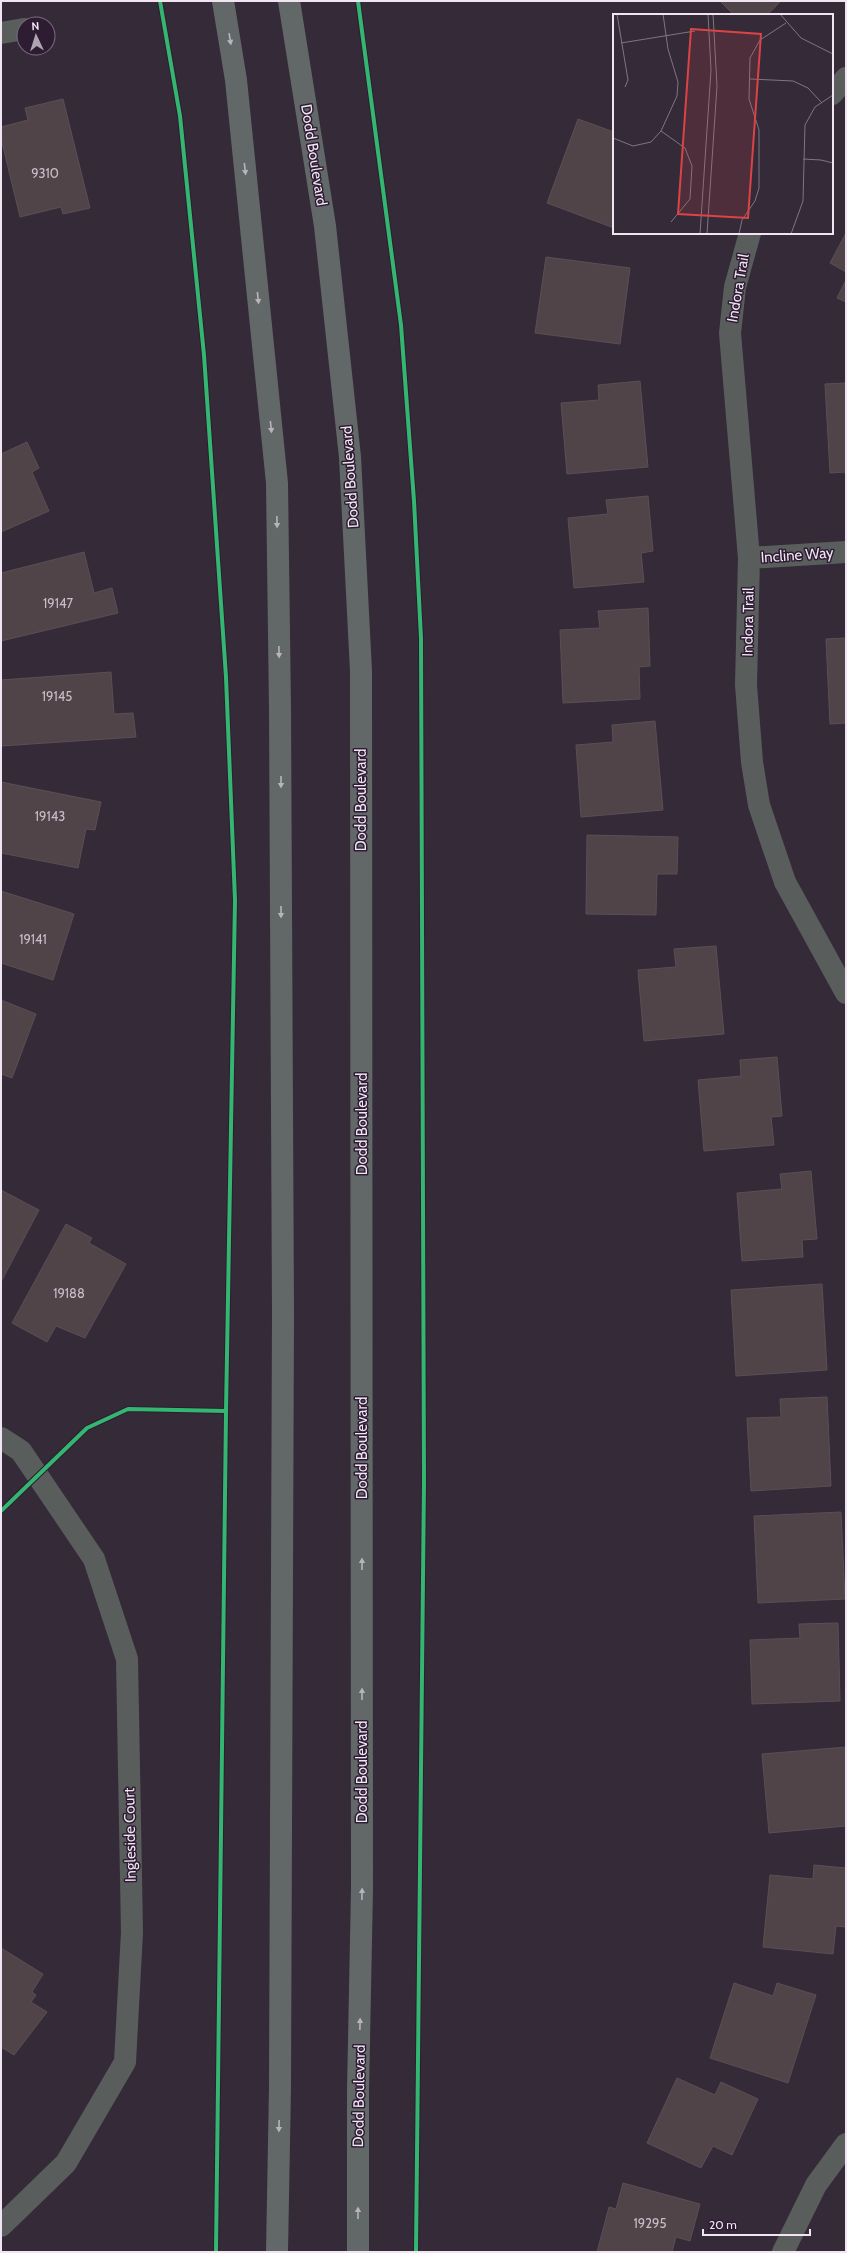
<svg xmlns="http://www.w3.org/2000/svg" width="847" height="2253" viewBox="0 0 847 2253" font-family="Cabin,sans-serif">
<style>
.building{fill:#504448;stroke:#5a4f54}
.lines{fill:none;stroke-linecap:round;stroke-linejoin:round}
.street{stroke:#595e5d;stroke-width:22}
.secondary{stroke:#626868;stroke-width:22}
.cycleway-casing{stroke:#2e1c33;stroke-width:6}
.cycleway{stroke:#33b770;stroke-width:4}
.oneway{fill:#b8b3bc}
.labels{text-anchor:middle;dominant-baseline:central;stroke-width:3;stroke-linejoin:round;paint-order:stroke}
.number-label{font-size:13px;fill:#c9bdc9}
.street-label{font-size:15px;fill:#f1e5f4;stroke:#2e1c33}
.inset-road{fill:none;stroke:#807583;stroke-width:1}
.view{fill:#da4447;fill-opacity:0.15;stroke:#da4447;stroke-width:2}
.inset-edge{fill:none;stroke:#f1e5f4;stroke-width:2}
</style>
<rect width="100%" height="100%" fill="#352b38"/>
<path class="building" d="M720 1H781L767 15H734Z
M63 99 90 208 63 214 61 207 20 217 1 138V127L28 120 25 108Z
M578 119 614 132V228L547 203Z
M846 233V272L830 263Z
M546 257 630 268 620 344 535 333Z
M846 280V302L837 298Z
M640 381 648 467 567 474 561 403 599 400 598 385Z
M846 383V472L830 473 825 384Z
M27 442 39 468 32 472 49 511 1 532V454Z
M648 496 653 551 641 553 644 582 574 588 568 518 608 514 606 500Z
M84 552 94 593 112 588 118 613 1 641V573Z
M648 608 650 666 639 667 640 699 563 703 560 630 600 628 598 611Z
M846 638V723L830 724 826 639Z
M111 672 114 714 133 713 136 737 1 746V680Z
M655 721 663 810 581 817 576 745 613 742 612 725Z
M1 782 101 802 95 830 86 829 78 868 1 853Z
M587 835 678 837 677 874H657L656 915 586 914Z
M1 891 74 914 53 980 1 963Z
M716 946 724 1034 644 1041 638 970 676 967 674 949Z
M1 1000 36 1014 12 1078 1 1074Z
M777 1057 782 1116 771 1117 774 1145 704 1151 698 1080 741 1076 740 1060Z
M811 1171 817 1239 802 1240 803 1257 742 1261 737 1193 782 1189 780 1174Z
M1 1190 39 1210 1 1282Z
M66 1224 92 1238 89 1243 126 1264 85 1338 56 1326 47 1342 12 1323Z
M822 1284 827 1370 736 1376 731 1290Z
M827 1397 831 1486 751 1491 747 1418 781 1417 780 1399Z
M841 1512 845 1599 758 1603 754 1516Z
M838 1623 840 1701 752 1704 750 1640 800 1638 799 1624Z
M846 1747V1826L769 1833 762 1754Z
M814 1865 846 1868V1927L836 1926 833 1954 763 1947 770 1875 813 1879Z
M1 1948 43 1974 32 1992 36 1995 31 2002 47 2012 14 2055 1 2047Z
M734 1983 773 1996 777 1983 816 1995 788 2083 710 2058Z
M677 2078 715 2095 721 2082 758 2099 732 2155 713 2146 701 2168 647 2143Z
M623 2183 700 2204 690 2241 676 2237 672 2252H597L609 2207 616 2209Z"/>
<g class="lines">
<path class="street" d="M1 33 24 29
M832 94 846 78
M750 233 735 287 730 333 749 558 746 685 752 762 759 805 785 882 846 993
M749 558 846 552
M1 1438 21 1451 94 1559 127 1659 132 1932 125 2062 66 2163 1 2226
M783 2252 816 2185 846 2144"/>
<path class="secondary" d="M223 1 236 80 277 483 280 708 283 1314 280 2087 277 2252
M289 1 325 226 350 457 361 671 362 1889 358 2091V2252"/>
<defs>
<path id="cycleway" d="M160 1 180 116 204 355 226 677 235 900 226 1411 216 2252
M358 1 401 325 414 501 421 638 424 1482 416 2252
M1 1511 87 1428 128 1409 226 1411"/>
</defs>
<use href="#cycleway" class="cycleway-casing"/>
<use href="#cycleway" class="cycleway"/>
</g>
<defs><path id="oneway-solid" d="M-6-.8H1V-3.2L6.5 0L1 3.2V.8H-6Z"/></defs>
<g class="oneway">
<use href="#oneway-solid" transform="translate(230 39) rotate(81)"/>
<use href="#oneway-solid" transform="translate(245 169) rotate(84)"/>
<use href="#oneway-solid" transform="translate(258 298) rotate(84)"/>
<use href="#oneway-solid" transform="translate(271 427) rotate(84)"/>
<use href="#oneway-solid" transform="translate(277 522) rotate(89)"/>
<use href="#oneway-solid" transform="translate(279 652) rotate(89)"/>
<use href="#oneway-solid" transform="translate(281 782) rotate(90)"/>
<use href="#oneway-solid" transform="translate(281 912) rotate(90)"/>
<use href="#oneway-solid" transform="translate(362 1564) rotate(-90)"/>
<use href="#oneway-solid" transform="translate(362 1694) rotate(-90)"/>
<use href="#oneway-solid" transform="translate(362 1894) rotate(-89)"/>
<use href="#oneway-solid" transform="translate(360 2024) rotate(-89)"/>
<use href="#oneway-solid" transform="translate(279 2126) rotate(91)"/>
<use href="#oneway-solid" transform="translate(358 2213) rotate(-90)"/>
</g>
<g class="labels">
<g class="number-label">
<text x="45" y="173">9310</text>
<text x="58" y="603">19147</text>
<text x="57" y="696">19145</text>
<text x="50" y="816">19143</text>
<text x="33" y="939">19141</text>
<text x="69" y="1293">19188</text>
<text x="650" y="2223">19295</text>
</g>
<g class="street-label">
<text transform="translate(314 155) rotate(81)">Dodd Boulevard</text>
<text transform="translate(738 288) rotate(-80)">Indora Trail</text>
<text transform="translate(350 477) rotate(-94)">Dodd Boulevard</text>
<text transform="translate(797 555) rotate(-4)">Incline Way</text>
<text transform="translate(748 622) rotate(-89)">Indora Trail</text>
<text transform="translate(361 800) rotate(-90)">Dodd Boulevard</text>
<text transform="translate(362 1124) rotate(-90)">Dodd Boulevard</text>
<text transform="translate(362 1448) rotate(-90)">Dodd Boulevard</text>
<text transform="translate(362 1772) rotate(-90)">Dodd Boulevard</text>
<text transform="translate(130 1835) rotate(-91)">Ingleside Court</text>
<text transform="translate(359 2096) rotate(-89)">Dodd Boulevard</text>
</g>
</g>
<g transform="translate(613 14)">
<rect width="220" height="220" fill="#352b38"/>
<path class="inset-road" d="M4 0 15 66 12 73M167 0 188 24 220 40M8 29 82 17M137 65 180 67 195 74 208 88M48 117 72 134 79 152 77 185 58 208M0 124 20 132 38 128 48 117 64 82 65 68 55 35 50 0M190 145 208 146 220 149M87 220 98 56 95 0M94 220 104 72 100 0M126 220 129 206 142 187 146 174V116L136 85 137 44 147 26 173 9M178 220 190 187 192 111 202 93 220 81"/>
<path class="view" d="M78 15 148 20 135 204 65 200Z"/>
<rect width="220" height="220" class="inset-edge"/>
</g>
<rect width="847" height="2253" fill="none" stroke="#f1e5f4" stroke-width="4"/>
<g transform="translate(36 36) rotate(356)"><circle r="19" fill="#2e1c33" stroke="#7c6c80"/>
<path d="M0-3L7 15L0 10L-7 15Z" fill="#afa4b2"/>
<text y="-6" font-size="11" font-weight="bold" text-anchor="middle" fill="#f1e5f4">N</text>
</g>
<path d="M703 2229v6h107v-6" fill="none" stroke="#f1e5f4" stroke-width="2"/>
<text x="709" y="2229" font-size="12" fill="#f1e5f4" stroke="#2e1c33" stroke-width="3" paint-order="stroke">20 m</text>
</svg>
